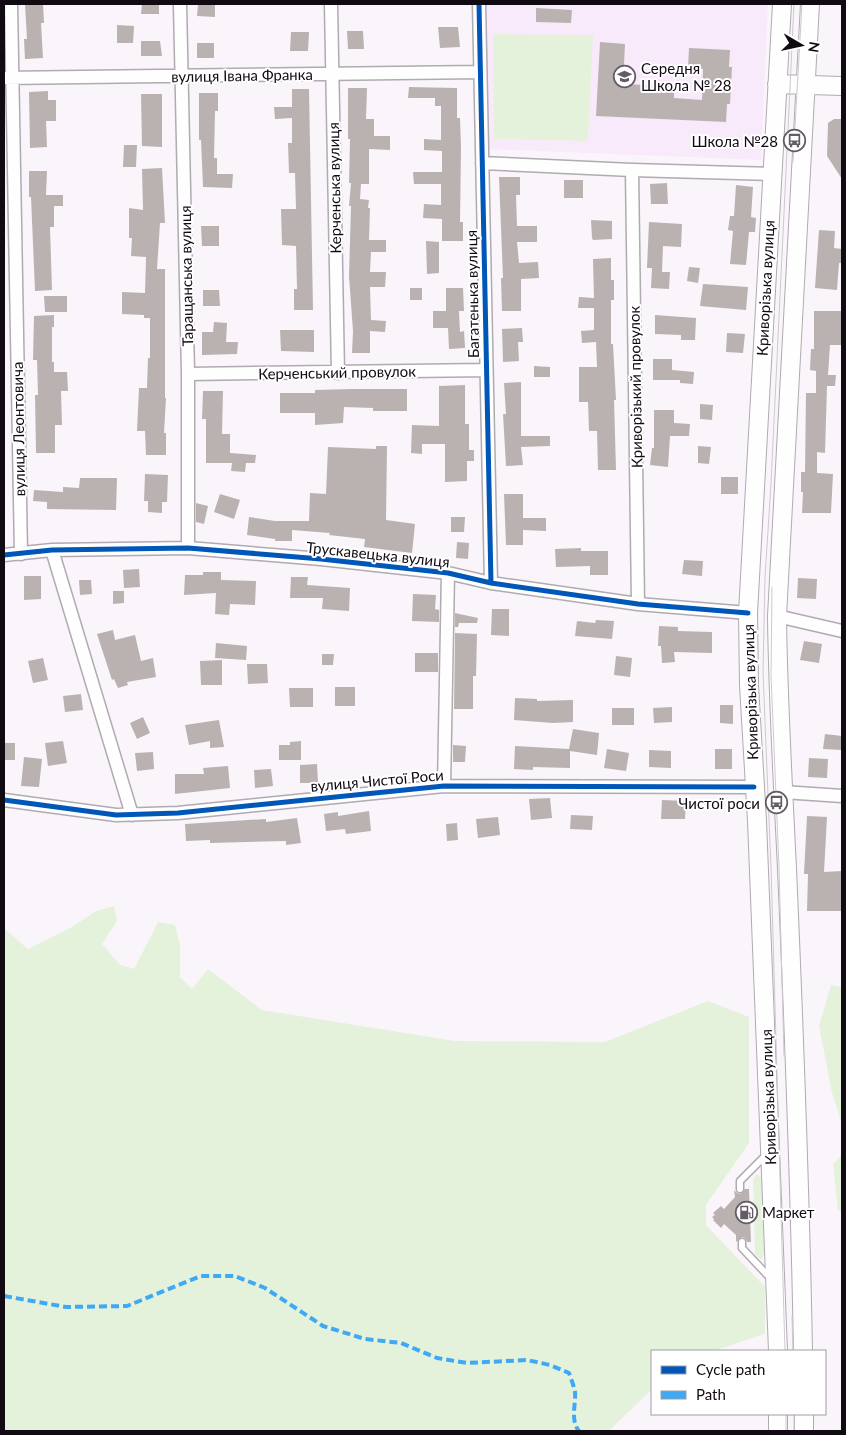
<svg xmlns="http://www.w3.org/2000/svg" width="846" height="1435" viewBox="0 0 846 1435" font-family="Lato,sans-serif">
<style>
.built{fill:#f9eafb}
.green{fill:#e5f2db}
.building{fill:#b9b2b0}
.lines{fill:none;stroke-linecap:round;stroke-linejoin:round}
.lane-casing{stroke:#b0aab1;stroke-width:9}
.street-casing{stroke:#b0aab1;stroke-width:15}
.secondary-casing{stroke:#b0aab1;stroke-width:20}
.lane{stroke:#fefefe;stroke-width:6}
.street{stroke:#fefefe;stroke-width:12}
.secondary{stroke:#fefefe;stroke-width:18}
.tram{stroke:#cccacd;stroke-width:1}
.quiet{stroke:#3fa9f5;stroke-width:4;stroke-dasharray:8 4;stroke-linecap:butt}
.cycleway-casing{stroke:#fff;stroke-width:8}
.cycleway{stroke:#0057b8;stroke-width:5}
.labels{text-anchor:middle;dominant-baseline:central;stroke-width:4;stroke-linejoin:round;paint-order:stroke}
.poi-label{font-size:15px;fill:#120a13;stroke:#fff;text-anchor:start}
.street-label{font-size:15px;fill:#120a13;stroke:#fff}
</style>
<rect width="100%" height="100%" fill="#faf5fa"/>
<path class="built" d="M484 4H768L761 160 487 149Z"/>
<path class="green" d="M493 34 593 35 588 141 494 139Z
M4 903 5 929 28 949 72 927 96 911 114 906 117 921 102 944 120 965 134 969 158 922 175 925 180 945V977L192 989 208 969 262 1010 455 1041 605 1042 708 1001 749 1017V1143L706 1205V1225L765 1287V1334L713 1351H652V1389L609 1431H4Z
M831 985 842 987V1124L832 1093 819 1026Z
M842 1155V1212L838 1210 833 1164Z
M757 1173 763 1180 765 1252 761 1260 755 1254 753 1180Z"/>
<path class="building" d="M25 4H43L44 23H41L43 58 25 59 24 39H27Z
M142 4H159V14H141Z
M198 4H215V17L197 16Z
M536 8 572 10 571 23 536 22Z
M117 25 134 26 133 43H117Z
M438 27H458L460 47 440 48Z
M347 31H363L364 49H348Z
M291 32H309L308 51H290Z
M141 41H160L162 56H141Z
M600 42 625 44 623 84 674 86V98L702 100 703 69 688 68 689 48 730 50 729 67H732L730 104H727L726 122 596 116Z
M197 43H214V58H197Z
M409 87 457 88V118H460L461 148 460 222H463V241H442V219L423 218 424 204 441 205V184H414L413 172H442V151L424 150V139L441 140V106H435V98H408Z
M348 88H367L366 119H374V136H390V150L369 149V184H361L360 199 369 200 368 208H370L369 240H386V252H371L370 272H386L385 287H370L371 320 386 321 385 332 370 331V353H352L353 331 349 276 351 206H349L351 183H349L350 139H348Z
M292 89H309L313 310H294V289H297L296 246 282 245 281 209H296L295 173H289L288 143H292V118L275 119 274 107H292Z
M48 91V100H56V121H46L47 147 30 148 29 92Z
M199 93H218V111H215L214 158H217V174H233L232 188 203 187 201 140H199Z
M141 94H162V147L142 146Z
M834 119H842V179L827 156 828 123Z
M124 145H137L136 167H123Z
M162 168 165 223H160L157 269H165V398H166L164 433H166V455H146L145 431H137L139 388H147L148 358H150V318H144V315L122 314V292L145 293 146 257 131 256 132 238H129V208L143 210 142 169Z
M29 171H47L46 195H63V206H54V227H50L52 290 35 291 31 197H29Z
M499 177H520V195H516L517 226H537V242H517L519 263 538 262 539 278 521 279V311H502L501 278H503Z
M564 180H583V198H564Z
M667 183 668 204H651L650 184Z
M736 185 753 187 751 217 756 218 755 232H749L746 265 730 264 733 231 728 230 730 216H734Z
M591 220 612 221V239L593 240 592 238Z
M649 222 682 224 681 247 663 246 662 272H670L669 289 651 288 652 268H647Z
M201 226H219V246H202Z
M819 230 835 231 834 248 842 249V263H839L837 290 815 288Z
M426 241 439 242V273L427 274Z
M611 258V280H614V300H611V344H613L616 400H614L616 470H598L597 431H589L588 402H579V367H597L596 342 582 343 581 331 594 330V308H578L579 297 594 298 593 259Z
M689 267 700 268 698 283 687 281Z
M703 284 748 287 746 310 700 306Z
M410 288H422V300H410Z
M446 288H463L464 311H459L460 332 464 331 465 348 449 349 448 328H433V311H446Z
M203 290H219L220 306H203Z
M44 296H67V312H45Z
M814 311H842L841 345H830L828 375H836L835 386H827L825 453 817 452V473L833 474 831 513H802L803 492H801V472H805L806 393H816V371L810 370 811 349H814Z
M54 315V327H52V362H54V372H67L68 391H61L62 425H55V453H36L35 395H38L37 360H33L34 316Z
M655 315 696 318 695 340H681V335L655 334Z
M214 322 227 323 226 342H238L237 354 202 355V332H213Z
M522 328 523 342H518L519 361 503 362 502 329Z
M280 330H314V352L281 351Z
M727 333 745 334 743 353 726 352Z
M653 359H672V370L694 372 693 384 680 383V380H653Z
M534 366 550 367V377H534Z
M521 382V436H550V446L521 447 523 465 506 466 503 414H506L504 383Z
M465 385V424H469V450H474V461H467V481L445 482V444H422V454L411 453 412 425 439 426V386Z
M352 389H407V411H373V408L344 407 343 423 315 425V413H280V393H315V390Z
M203 391H223L222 434H230V453L256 455 255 463H246L245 472 231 471 232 463H206V419H202Z
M700 404 713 405 712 420 700 419Z
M654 410H674V423L690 424 689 436H670L668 467 650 465 652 448H654Z
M376 446H387L386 520 415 524 412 553 364 547 365 539 329 535 330 533 292 530V541H275V539L247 535 249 517 275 521H309L310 493 326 494 328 447 376 449Z
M698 446 711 447 709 464 698 463Z
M145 474 168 475 167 502H162V513L148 512V501H144Z
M721 477H738V494H721Z
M80 478H117L116 510 47 509V502L33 501 34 490 63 492V487L79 488Z
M220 494 240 500 234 519 214 512Z
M504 494H523V518H546V531L523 530V545H506Z
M196 503 208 506 204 524 196 522Z
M451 517H465L464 532H451Z
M457 542 469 543 468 559 456 558Z
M581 548V551H608V575H590V566L556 567 555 549Z
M684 560 703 561 702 576 682 574Z
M139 569 140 587 124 588 123 570Z
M203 572H221V580L256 581 255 605 230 604 229 615 215 614 216 593 184 595 185 575H203Z
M24 576H41V599L24 600Z
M291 577H308L307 585 350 588 349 611 322 609 323 598H290Z
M798 578 817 579 816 599 797 598Z
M79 580H91L92 594 80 595Z
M113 591H124V603L113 604Z
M413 594 436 595 435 609 439 610V622L412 621Z
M492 609H509V636L491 635Z
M455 613 478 618 477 623H459L458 627H455Z
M596 620 614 621 612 639 575 636 577 621 595 623Z
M659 626 678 627V631L712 632V653L674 652 675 662 662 663 661 646H658Z
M113 630 115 640 135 635 141 661 153 658 156 677 127 682 128 685 118 688 114 679 112 680 97 634Z
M455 633 477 634 476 676H473V709H454Z
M804 641 822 644 819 663 800 660Z
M216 643 247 646 246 660 215 658Z
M415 653H438V672H415Z
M322 654H334L333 665H322Z
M616 656 632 658 630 677 614 675Z
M43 658 48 680 33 683 28 661Z
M222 660V685H201L200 661Z
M247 664H267L268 683 248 684Z
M335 687H355V706H335Z
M289 688H313V707H290Z
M81 694 83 710 65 712 63 696Z
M515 698 537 699V701L573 700V722L553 723 514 720Z
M720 705H733V724L720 723Z
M672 707V722L654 723 653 708Z
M612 708H634V725H612Z
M143 717 150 733 137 739 130 723Z
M219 720 224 747 210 748V741L189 745 185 725Z
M573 729 599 733 597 755 570 751V768L533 767V770L514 769 515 746 569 749Z
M825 734 842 736V750L823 749Z
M63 741 67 763 48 766 45 743Z
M301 741V760H279V745H290V742Z
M4 743H15V760H4Z
M453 745 466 746 465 762H453Z
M607 749 629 753 626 771 604 768Z
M715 749H732V769H715Z
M649 750 671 751V768L649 767Z
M153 752 154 769 137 771 135 753Z
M24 757 42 759 39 787 21 786Z
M809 758 828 759 827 778 808 777Z
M317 764 318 783H300V765Z
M228 766 230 788 175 794V774H204L203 768Z
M271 769 273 786 255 788 254 770Z
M550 798 552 818 531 820 529 799Z
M662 800 686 801 685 819H661Z
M369 811 371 831 346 834 345 829 326 831 324 814 338 812V816Z
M571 815 593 816 592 830 570 829Z
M807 816 827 817 824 872 842 871V911H807L808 874H804Z
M498 817 500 835 478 838 476 819Z
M297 818 301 843 286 845V841L210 843V840L186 841 185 824 266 819V822Z
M457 823 458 840 447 841 446 824Z
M745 1189H749L751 1242H747L745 1238 742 1237 736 1242V1235L724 1224 721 1228 713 1220 714 1219 712 1217 715 1215 713 1213 721 1206 724 1209 735 1197 734 1190 737 1193 740 1194Z"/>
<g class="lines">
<defs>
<path id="lane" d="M740 1189V1181L767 1154
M742 1242V1248L772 1280"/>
<path id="street" d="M11 4 21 554
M180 4 188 374V548
M331 4 338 373
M479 4 491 583
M4 78 480 72
M482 163 632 170 772 174
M632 170 638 604
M188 374 486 370
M52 550 132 815
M4 555 52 550 188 548 321 559 448 573 491 583 638 604 748 613
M777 616 842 631
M444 786 448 573
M783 792 842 796
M4 800 116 815 178 813 444 786 754 787"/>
<path id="secondary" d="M777 84 842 86
M778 1351 757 821 749 685 748 613 782 4
M803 1351C800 1190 794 1029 787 869 783 785 778 701 777 616L810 4
M804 1414V1431
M778 1431V1414"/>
</defs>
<use href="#lane" class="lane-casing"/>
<use href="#street" class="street-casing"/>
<use href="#secondary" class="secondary-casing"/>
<use href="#lane" class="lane"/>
<use href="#street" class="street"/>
<use href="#secondary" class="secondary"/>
<path class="tram" d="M793 162 802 4
M772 587 771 675 779 868 784 1056
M792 1316 793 1351
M785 1351 771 868 763 672 765 577 771 484 794 4
M786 1431V1414
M794 1431V1414"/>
<path class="quiet" d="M4 1296 66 1307 127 1306 201 1276H235L265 1288 323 1326 365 1339 401 1343 437 1358 467 1363 527 1360 550 1365 569 1373C571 1379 574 1386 575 1392 576 1405 570 1420 579 1431"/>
<defs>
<path id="cycleway" d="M479 4 491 583
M4 555 52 550 188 548 321 559 448 573 491 583 638 604 748 613
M4 800 116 815 178 813 444 786 754 787"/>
</defs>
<use href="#cycleway" class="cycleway-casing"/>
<use href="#cycleway" class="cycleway"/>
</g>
<defs>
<symbol id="school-ring" viewBox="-11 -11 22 22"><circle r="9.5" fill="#fff" stroke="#635c64" stroke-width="1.5"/><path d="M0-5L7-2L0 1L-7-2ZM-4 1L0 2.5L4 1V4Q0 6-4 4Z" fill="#635c64"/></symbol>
<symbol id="bus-ring" viewBox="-11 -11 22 22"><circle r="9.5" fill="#fff" stroke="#635c64" stroke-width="1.5"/><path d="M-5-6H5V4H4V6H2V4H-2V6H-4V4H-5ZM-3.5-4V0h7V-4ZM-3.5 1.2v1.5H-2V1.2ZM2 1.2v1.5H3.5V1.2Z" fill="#635c64"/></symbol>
<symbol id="fuel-ring" viewBox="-11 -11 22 22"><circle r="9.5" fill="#fff" stroke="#635c64" stroke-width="1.5"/><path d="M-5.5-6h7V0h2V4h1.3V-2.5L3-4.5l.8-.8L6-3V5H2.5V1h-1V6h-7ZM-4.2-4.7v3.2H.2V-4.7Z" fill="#635c64"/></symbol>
</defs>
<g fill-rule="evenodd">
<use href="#school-ring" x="612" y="64" width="25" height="25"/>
<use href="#bus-ring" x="782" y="128" width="25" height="25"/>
<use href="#bus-ring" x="764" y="790" width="25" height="25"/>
<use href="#fuel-ring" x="734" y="1200" width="25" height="25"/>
</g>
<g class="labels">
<g class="poi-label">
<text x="641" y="68">Середня<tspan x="641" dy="17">Школа № 28</tspan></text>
<text x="778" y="141" text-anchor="end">Школа №28</text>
<text x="760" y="803" text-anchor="end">Чистої роси</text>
<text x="762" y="1212">Маркет</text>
</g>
<g class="street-label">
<text transform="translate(242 75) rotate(-1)">вулиця Івана Франка</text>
<text transform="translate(334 188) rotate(-91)">Керченська вулиця</text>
<text transform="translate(186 276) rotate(-91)">Таращанська вулиця</text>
<text transform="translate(765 288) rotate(-87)">Криворізька вулиця</text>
<text transform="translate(472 294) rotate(-91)">Багатенька вулиця</text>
<text transform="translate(337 372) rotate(-1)">Керченський провулок</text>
<text transform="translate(635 387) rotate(-91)">Криворізький провулок</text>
<text transform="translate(18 429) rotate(-91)">вулиця Леонтовича</text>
<text transform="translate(378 554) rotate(6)">Трускавецька вулиця</text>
<text transform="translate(750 692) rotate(-92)">Криворізька вулиця</text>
<text transform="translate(377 780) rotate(-5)">вулиця Чистої Роси</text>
<text transform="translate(768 1097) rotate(-92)">Криворізька вулиця</text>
</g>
</g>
<rect width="846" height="1435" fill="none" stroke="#120a13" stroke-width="10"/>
<rect x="651" y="1350" width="175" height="65" fill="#ffffff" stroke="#a09da1"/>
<rect x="661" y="1366" width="25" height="8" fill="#0057b8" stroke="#a09da1"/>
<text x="696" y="1375" font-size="15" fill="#120a13">Cycle path</text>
<rect x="661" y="1391" width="25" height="8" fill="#3fa9f5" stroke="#a09da1"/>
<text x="696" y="1400" font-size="15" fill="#120a13">Path</text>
<g transform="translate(801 45) rotate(99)" stroke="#ffffff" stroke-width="4" paint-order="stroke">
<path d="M0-4L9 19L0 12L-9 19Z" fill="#120a13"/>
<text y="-8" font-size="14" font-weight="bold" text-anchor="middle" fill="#120a13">N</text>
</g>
</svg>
